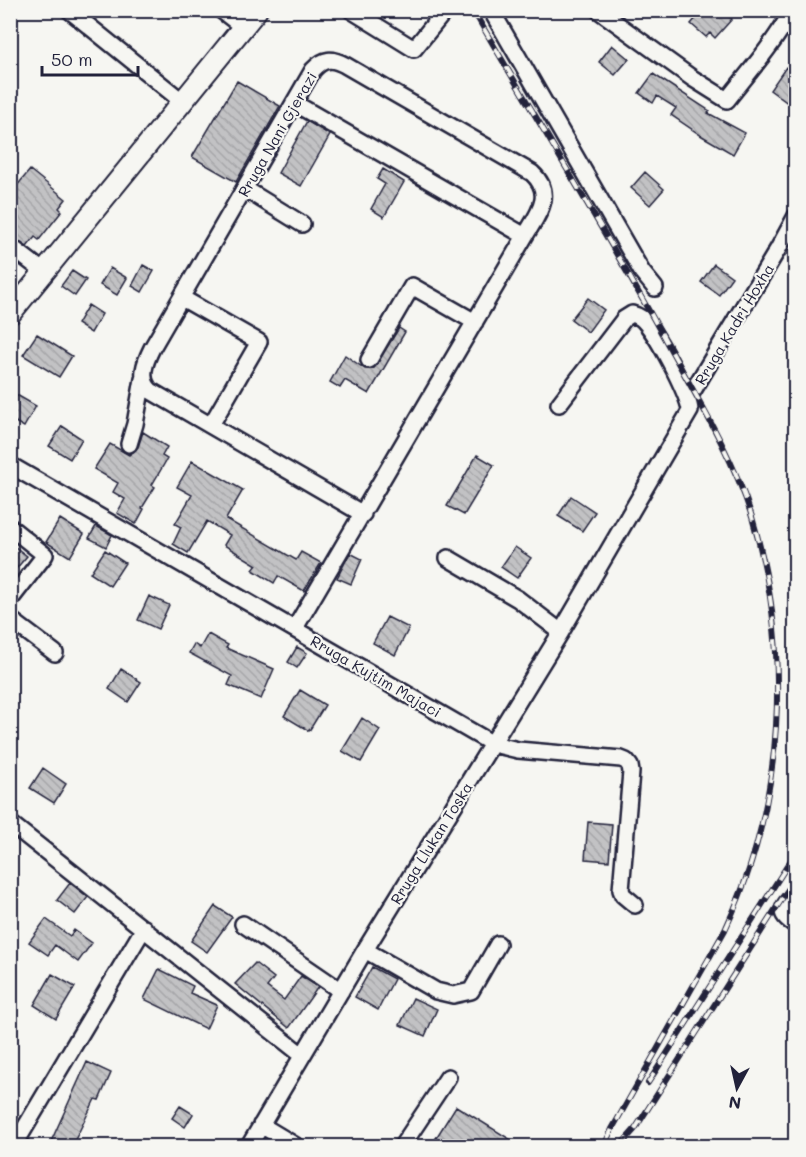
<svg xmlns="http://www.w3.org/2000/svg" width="806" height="1157" viewBox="0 0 806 1157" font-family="Mali,sans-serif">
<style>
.building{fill:url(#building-back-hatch);stroke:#22223b;stroke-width:1.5}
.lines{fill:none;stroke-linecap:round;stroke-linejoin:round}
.minor-casing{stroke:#22223b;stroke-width:20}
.major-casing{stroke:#22223b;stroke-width:24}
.minor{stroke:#f6f6f2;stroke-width:15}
.major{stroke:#f6f6f2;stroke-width:20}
.rail-casing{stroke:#22223b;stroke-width:6}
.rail{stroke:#f6f6f2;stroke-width:4;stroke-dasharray:11;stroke-linecap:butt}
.labels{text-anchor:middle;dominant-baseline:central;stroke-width:4.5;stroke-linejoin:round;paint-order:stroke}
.street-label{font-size:15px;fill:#22223b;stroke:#f6f6f2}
</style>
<defs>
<pattern id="building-back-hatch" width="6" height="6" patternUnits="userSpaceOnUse" patternTransform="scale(1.5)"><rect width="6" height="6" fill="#c2c2c4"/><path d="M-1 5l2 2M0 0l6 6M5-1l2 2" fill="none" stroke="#a6a6a9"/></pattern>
</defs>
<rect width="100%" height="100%" fill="#f6f6f2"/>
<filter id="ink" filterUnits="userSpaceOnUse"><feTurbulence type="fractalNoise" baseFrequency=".0167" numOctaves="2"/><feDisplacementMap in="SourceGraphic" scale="12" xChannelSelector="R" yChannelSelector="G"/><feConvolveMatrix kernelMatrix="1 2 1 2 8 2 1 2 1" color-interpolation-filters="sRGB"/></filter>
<g filter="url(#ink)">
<path class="building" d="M703 10H723L732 19 715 38 710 33 706 37 691 24Z
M612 45 629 59 615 75 599 62Z
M786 67 795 74V95L789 104 770 90Z
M653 74 710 111 708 113 745 133 733 154 702 136 671 115 676 108 657 96 653 103 639 93Z
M237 81 280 106 236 182 192 157Z
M307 121 330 135 301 186 278 173Z
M383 169 404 182 384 217 371 209 385 184 377 179Z
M30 170 66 199 59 208 62 211 39 240 35 237 27 247 10 236V194Z
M645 172 664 189 650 205 631 188Z
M714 264 732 277 719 295 701 282Z
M143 265 154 271 142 292 132 286Z
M110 268 127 278 117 295 100 285Z
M72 271 86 280 75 296 61 286Z
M588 298 604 310 588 332 571 319Z
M88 305 102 314 91 333 77 324Z
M399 328 405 332 369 394 345 380 340 388 330 382 345 355 365 369 374 368Z
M37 334 72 356 59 377 23 355Z
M15 394 36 406 24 427 10 419V403Z
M62 426 82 439 70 459 49 446Z
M143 432 167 447 162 456 167 459 152 485 155 487 142 508 144 509 136 524 117 513 125 499 113 492 118 483 94 469 110 444 129 455 138 447Z
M477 455 494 465 464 515 447 506Z
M192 461 243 490 226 519 296 560 301 552 321 563 304 591 278 576 274 583 253 570 257 565 224 545 230 535 207 521 188 553 173 544 181 527 175 524 192 495 177 487Z
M571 496 595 512 582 531 558 516Z
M60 519 84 534 70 557 46 542Z
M96 526 112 535 106 547 89 538Z
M10 543 27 556 10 576Z
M515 547 531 558 517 578 501 567Z
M105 550 125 563 110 586 90 573Z
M350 553 362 559 351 584 337 578Z
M149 596 169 605 158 629 138 620Z
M387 617 409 628 395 655 373 643Z
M208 634 228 645 226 648 274 669 261 699 228 685 232 676 189 653 194 644 200 648Z
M297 647 307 653 297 668 288 662Z
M121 669 141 682 128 702 109 689Z
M300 690 325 705 309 731 284 716Z
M362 718 380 730 361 762 342 751Z
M43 768 66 784 54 803 30 788Z
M588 822 612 824 609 861 585 859Z
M70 883 88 897 75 914 57 900Z
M215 906 232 917 207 952 191 941Z
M46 919 70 936 74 930 92 943 78 962 55 945 48 955 29 942Z
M255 963 274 978 267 987 284 1000 301 976 318 987 289 1028 235 984Z
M372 967 394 979 378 1010 355 997Z
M159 969 193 986 190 993 217 1005 206 1029 144 999Z
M52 974 75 987 56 1019 34 1005Z
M413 998 437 1009 425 1036 400 1025Z
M87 1062 111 1073 99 1100 95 1099 72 1146H49Z
M180 1106 193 1114 185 1127 172 1118Z
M456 1106 521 1146H431Z"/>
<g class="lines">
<defs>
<path id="minor" d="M69 10 183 102
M221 10 243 27
M351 10 414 49 444 12 443 10
M491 10 642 272 655 288
M598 10 692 78 727 100C749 72 772 46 789 16L784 10
M294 103 525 236
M245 189 302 224
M10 246 44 272
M182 298 259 342 211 425
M369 360 412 286 475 322
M688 399 778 249 796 216
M129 444 135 424 143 379
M10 465 493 744 518 750 621 759 626 761 630 766 631 772 621 890 623 895 635 905
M10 527 45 555 10 600
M448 558 518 599 561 632
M10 619 55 653
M295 628 525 236C538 214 555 194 532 173L345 65C332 58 324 58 313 70L152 348C145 362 138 379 151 391L363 514
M10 823 302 1055
M796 892C783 907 775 913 796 925
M243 924 341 991
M365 950 436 991 453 995 471 991 498 944
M261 1125 296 1146
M14 1146 144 928
M249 1146 365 950 561 632 690 411C690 396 654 328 641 318 638 316 636 315 632 314L624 319 559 404
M402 1146 448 1077"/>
<path id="major" d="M10 314 257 10"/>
</defs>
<use href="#minor" class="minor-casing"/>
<use href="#major" class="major-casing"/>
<use href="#minor" class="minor"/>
<use href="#major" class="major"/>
<defs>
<path id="rail" d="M473 10C538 122 606 232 668 345 699 401 733 457 752 517 792 652 785 802 725 930L612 1129 604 1146
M648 1083 796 852
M620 1146 635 1129 796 877"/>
</defs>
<use href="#rail" class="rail-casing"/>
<use href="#rail" class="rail"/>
</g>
</g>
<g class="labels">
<g class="street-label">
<text transform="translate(277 134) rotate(-60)">Rruga Nani Gjerazi</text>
<text transform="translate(734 324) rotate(-59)">Rruga Kadri Hoxha</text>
<text transform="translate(376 676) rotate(30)">Rruga Kujtim Majaci</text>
<text transform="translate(431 843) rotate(-58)">Rruga Llukan Toska</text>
</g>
</g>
<rect width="806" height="1157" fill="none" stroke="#f6f6f2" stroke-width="36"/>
<rect x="18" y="18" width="770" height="1121" fill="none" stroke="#22223b" stroke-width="2" filter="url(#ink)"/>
<g transform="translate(737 1088) rotate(188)" stroke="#f6f6f2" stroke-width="4.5" paint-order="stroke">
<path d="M0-4.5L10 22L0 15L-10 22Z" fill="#22223b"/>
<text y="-9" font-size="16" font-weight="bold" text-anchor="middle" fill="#22223b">N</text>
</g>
<path d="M42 66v9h96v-9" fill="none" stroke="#22223b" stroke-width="3"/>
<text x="51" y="66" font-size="18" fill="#22223b" stroke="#f6f6f2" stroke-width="4.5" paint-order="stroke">50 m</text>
</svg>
